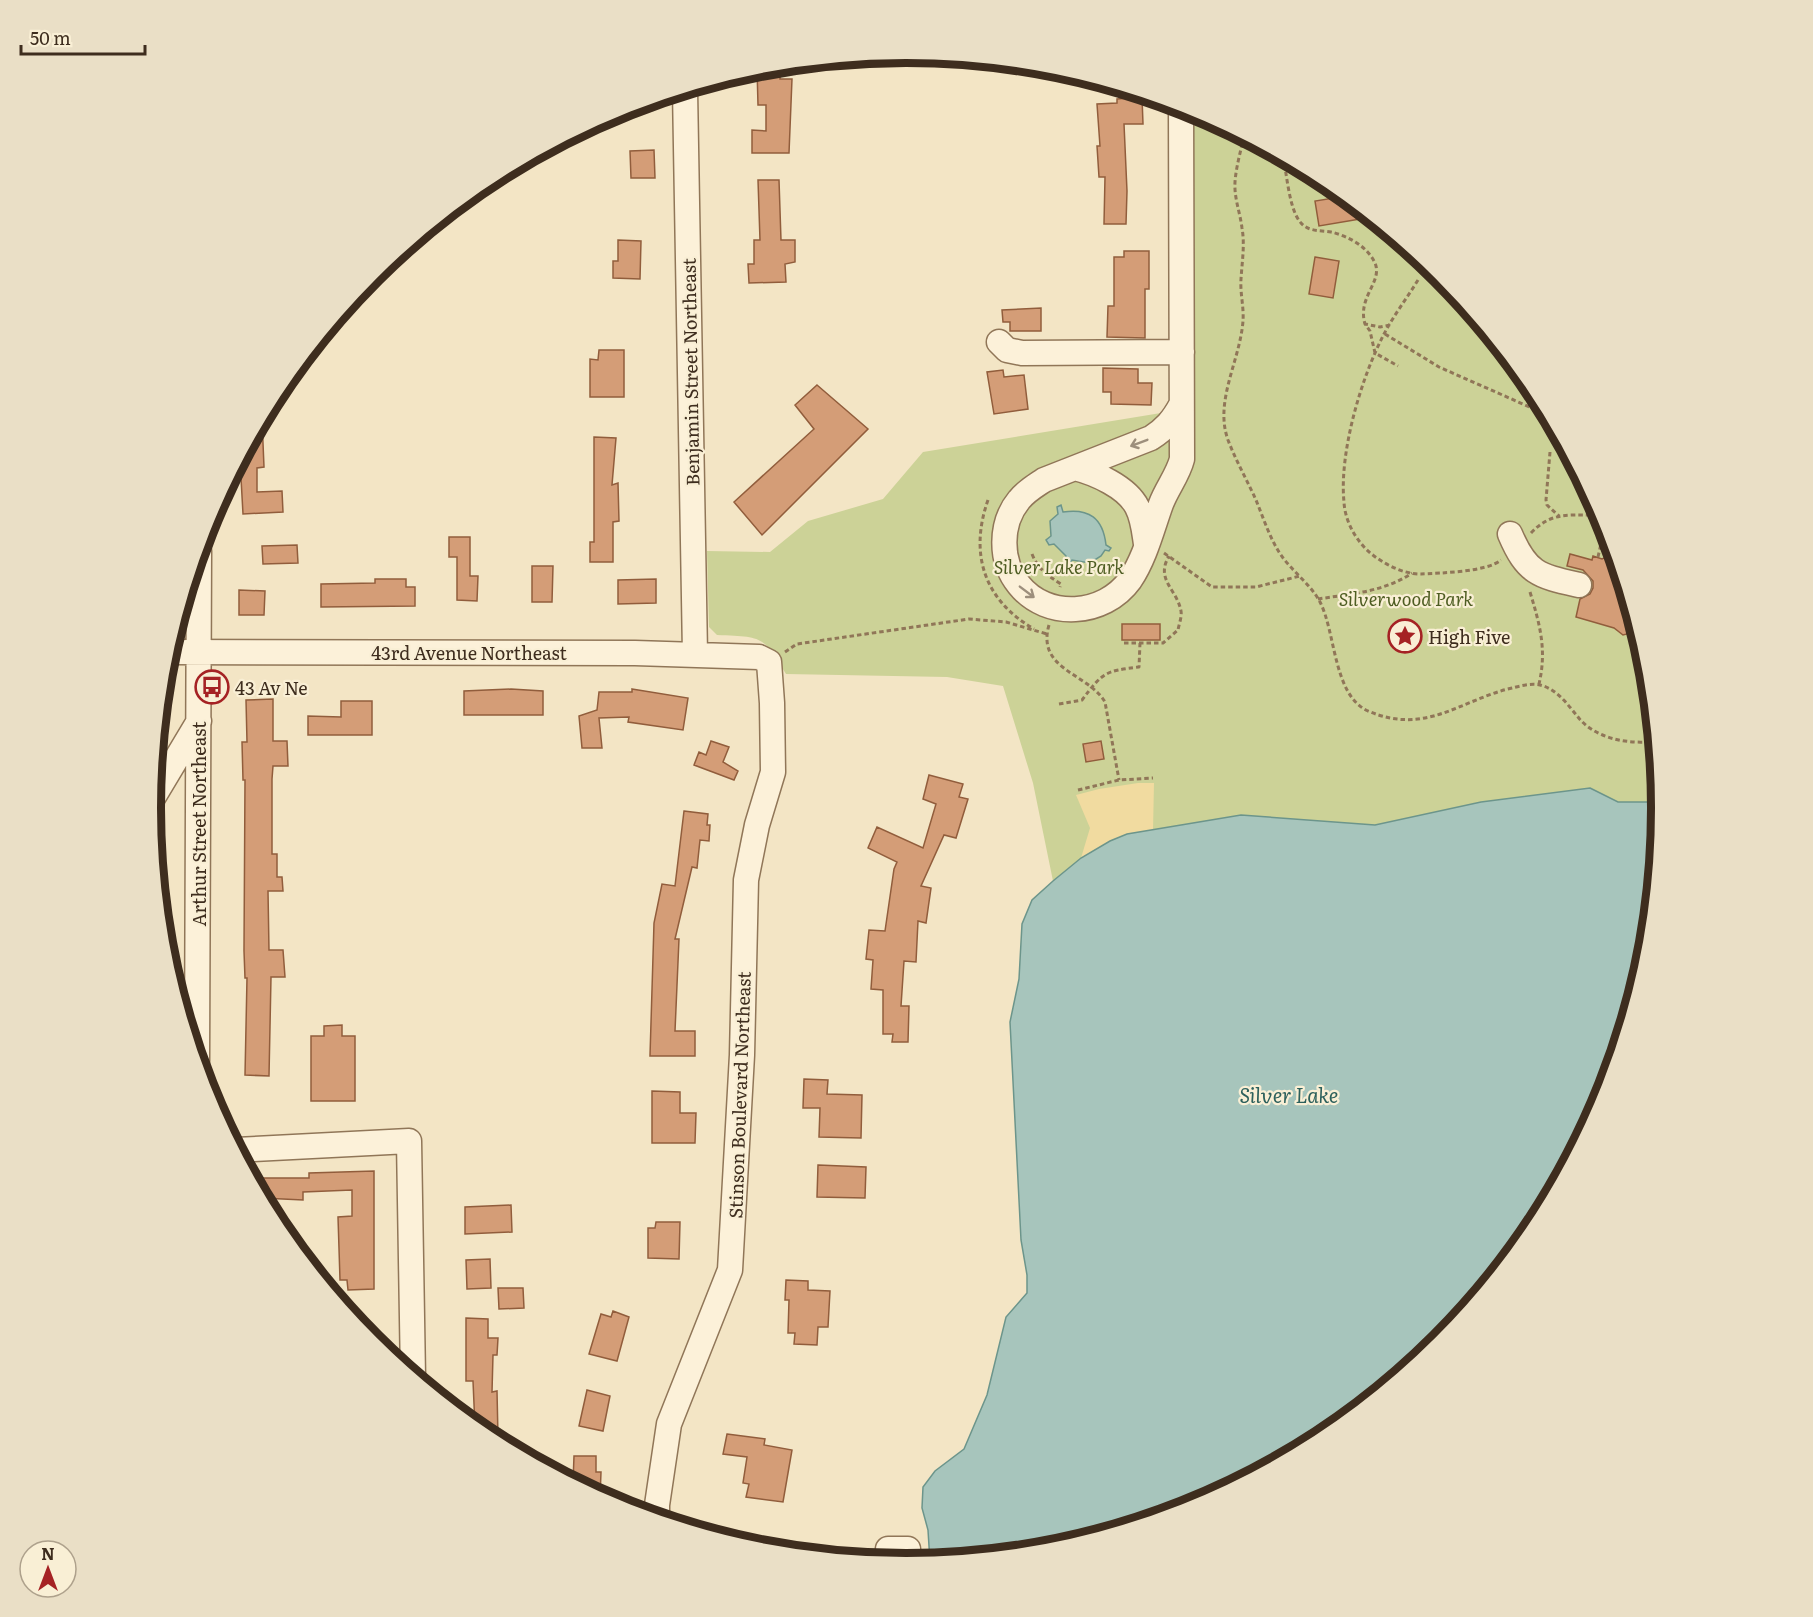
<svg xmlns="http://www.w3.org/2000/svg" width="1813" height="1617" viewBox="0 0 1813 1617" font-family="Literata,serif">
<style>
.green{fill:#ccd297}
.sand{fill:#f1dba0}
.water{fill:#a7c5bc;stroke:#6c958b;stroke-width:1.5}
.building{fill:#d49d77;stroke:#915d3c;stroke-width:1.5}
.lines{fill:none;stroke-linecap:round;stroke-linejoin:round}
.minor-casing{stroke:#907658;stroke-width:27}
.path{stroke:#907658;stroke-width:3;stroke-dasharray:4.5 3;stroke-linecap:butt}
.minor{stroke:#fcf1d9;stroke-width:24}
.oneway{stroke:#9d8f7c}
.labels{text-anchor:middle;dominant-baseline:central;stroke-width:4.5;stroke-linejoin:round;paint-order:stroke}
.street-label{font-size:18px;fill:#3e2d1e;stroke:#f9efd5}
.park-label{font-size:18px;font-style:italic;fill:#4e5d22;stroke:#f9efd5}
.poi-label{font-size:18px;fill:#3e2d1e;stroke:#f9efd5;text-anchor:start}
.water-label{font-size:20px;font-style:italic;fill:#2c605c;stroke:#f9efd5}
.rim{fill:none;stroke:#3e2d1e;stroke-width:8}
</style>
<rect width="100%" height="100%" fill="#f3e5c5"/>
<path class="green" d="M1190 108 1327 180 1441 274 1535 389 1605 520 1648 661 1662 802H1618L1590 788 1481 802 1375 825 1241 815 1127 834C1099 845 1077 862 1053 881L1033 783 1003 686 947 677 786 674C763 635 762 637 717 635L709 627 707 551 770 552 808 521 883 499 923 452 1167 412 1191 410Z"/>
<path class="sand" d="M1138 783H1154L1153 830C1121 834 1108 842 1081 858L1090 828 1076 795 1099 789Z"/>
<path class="water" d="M1061 505 1063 512C1089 508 1103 518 1106 545L1111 548 1109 551 1105 550 1101 556 1090 563 1072 560 1070 565H1065L1066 556 1054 544 1049 545 1046 540 1051 536 1050 521 1058 514 1057 507Z
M1590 788 1618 802H1662L1648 956 1605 1098 1535 1229 1441 1343 1326 1437 1195 1507 1054 1550 930 1562 928 1530 922 1508 923 1487 935 1471 964 1449 987 1395 1006 1317 1027 1293V1275L1021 1240 1010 1022 1019 979 1022 924 1032 900 1053 881 1081 858 1110 841 1127 834 1241 815 1375 825 1481 802Z"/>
<path class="building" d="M780 66V79H792L789 153H752V130L766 131V105H758L757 68Z
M1142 97 1143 124H1124L1127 191 1126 224H1104L1105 177H1099L1097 146H1100L1097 104 1117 103V99Z
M654 150 655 178H631L630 151Z
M758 180H779L781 240H795V262L785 264 786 282 749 283 748 264H754V240H760Z
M1346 196 1372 217 1319 226 1315 201Z
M618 240 641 241 640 279 613 278V261H618Z
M1124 251H1149V289H1145V338L1107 337 1108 306H1114V257H1124Z
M1315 257 1339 261 1333 298 1309 294Z
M1041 308V331H1010V322H1003L1002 310Z
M599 350H624V397H590V359L598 360Z
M1103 368 1138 369V383H1152L1151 405 1111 404V392H1103Z
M1003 370 1004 377 1024 375 1028 409 994 414 987 372Z
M817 385 868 429 762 535 734 502 814 429 795 405Z
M262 419 264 467 257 468V492L282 491 283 512 243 514 240 460Z
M594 437 616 438 612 485 618 483 619 521 613 522V562H590V542H594Z
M449 537H470V576H478L477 601 457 600V557H449Z
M297 545 298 563 263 564 262 546Z
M1615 553 1639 631 1623 635 1614 628 1576 617 1580 599 1590 594 1593 588V581L1583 570 1567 566 1570 554 1592 560 1593 556 1602 559Z
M532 566H553L552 602H532Z
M375 579H406V587H415V606L321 607V584L375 583Z
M656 579V603L618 604V580Z
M239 590 265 591 264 615H239Z
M1122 624H1160V640H1122Z
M511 689 543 691V715H464V691Z
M632 689 688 698 683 730 628 722 629 717 599 718 602 748H582L579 716 597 710 599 692H632Z
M273 699V741H287L288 766H273L272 779V854H277V877H282L283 891H268L269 950H283L285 977H271L269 1076 245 1075 247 978H245L244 951 245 780H243L242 742H247L246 700Z
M341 701H372V735H308V716L341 717Z
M711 741 729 747 723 762 738 771 734 780 694 765 699 752 706 755Z
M1101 741 1104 759 1086 762 1083 744Z
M929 775 963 784 959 797 968 799 956 838 944 835 921 886 931 888 926 923 918 921 916 962 904 961 901 1006H909L908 1042H892L893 1034H883V990L871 989 873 960 866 959 869 930 885 931 894 869 897 862 868 848 877 827 923 848 936 804 923 799Z
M684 811 708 814 707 825H710L709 841 700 840 697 868 692 867 675 939H679L675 1031H695V1056H650L654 923 662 884 675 886Z
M342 1025V1036H355V1101H311V1036H324V1026Z
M804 1079 828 1080 827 1094 862 1095 861 1138 819 1137 820 1108H803Z
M652 1091 680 1092V1113H696L695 1143H652Z
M818 1165 866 1167 865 1198 817 1197Z
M374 1171V1289L348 1290 347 1280H340L338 1217 352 1216V1190L303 1192V1200L262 1198 251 1178H309V1173Z
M511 1205 512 1232 465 1234V1207Z
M656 1222H680L679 1259 648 1258V1228H655Z
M490 1259 491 1288 467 1289 466 1260Z
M786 1280 808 1281V1290L830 1291 828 1327H818L817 1345 794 1344 795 1333H788L789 1300H785Z
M498 1288H523L524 1308 499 1309Z
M613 1311 629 1317 617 1361 589 1354 601 1314 611 1317Z
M466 1318 488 1319V1338H498L497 1355H493L492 1392 497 1391 498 1437 488 1438 475 1427 473 1381H466Z
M587 1390 610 1396 603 1431 579 1426Z
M727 1434 765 1439 764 1445 792 1450 783 1502 746 1497 749 1484 743 1483 747 1457 723 1454Z
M574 1456H596V1472H601L600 1498 573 1483Z"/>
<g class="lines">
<defs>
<path id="minor" d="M685 90 695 654
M1181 105 1182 459C1178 475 1167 488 1161 504 1152 529 1145 558 1130 580 1104 616 1047 620 1019 585 999 561 1000 523 1019 500 1026 491 1035 486 1044 480L1151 438C1165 429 1173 420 1181 405
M999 342 1007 350 1022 353 1182 352
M1075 468C1095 473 1127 487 1137 507 1143 518 1144 531 1146 544
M1510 534C1527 574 1539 576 1579 585
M168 652 635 653 759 657 769 662 772 703 773 772 757 825 746 880 742 1055 730 1270 669 1424 657 1505V1519
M151 801 199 721
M197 1061 199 551
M236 1150 409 1141 413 1377
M887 1563 888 1549H908"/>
</defs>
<use href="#minor" class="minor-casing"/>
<path class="path" d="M1244 136C1241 150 1236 167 1235 182 1234 198 1240 212 1242 228 1245 245 1242 262 1241 279 1240 293 1244 307 1243 321 1240 361 1214 401 1228 440 1236 461 1247 480 1256 500 1263 517 1269 536 1279 552 1290 570 1310 583 1320 602 1336 633 1333 695 1368 711 1426 736 1460 700 1512 688 1520 686 1531 683 1540 685 1557 689 1568 705 1578 717 1595 739 1630 745 1656 741
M1283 157C1287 174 1289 210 1301 223 1309 232 1320 230 1331 232 1348 236 1367 246 1375 263 1383 282 1357 297 1365 324
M1418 280C1407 298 1394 315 1384 334 1361 378 1339 453 1344 502 1345 523 1358 544 1374 556 1388 566 1404 574 1421 574 1440 573 1487 572 1501 560
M1390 325 1380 327 1365 324 1370 331 1375 353 1398 366
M1385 334 1439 367 1550 416
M1550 452 1546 500 1547 505 1559 516
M1584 480C1584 502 1588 515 1607 526
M988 500C969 554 984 600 1034 629
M1531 533C1550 513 1566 515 1592 515
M1164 553 1212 587H1256L1300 576
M1032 554C1038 569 1047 575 1061 584L1060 587
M1598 557 1605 526
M1530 592C1540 625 1547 650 1539 684
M1318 599C1350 594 1384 592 1412 573
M1049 625C1036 670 1088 673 1105 702L1119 780
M1124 643H1163L1178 630C1179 624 1182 617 1181 611 1177 589 1155 580 1169 556
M785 652 797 644 969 619 1006 622 1047 634
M1059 704 1082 700C1103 672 1105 671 1139 667L1140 643
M1078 790 1119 780 1153 778"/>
<use href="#minor" class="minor"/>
</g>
<defs><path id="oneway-shaft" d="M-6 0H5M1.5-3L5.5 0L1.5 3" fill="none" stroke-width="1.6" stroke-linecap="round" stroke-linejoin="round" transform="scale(1.5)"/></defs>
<g class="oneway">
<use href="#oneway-shaft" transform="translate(1139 443) rotate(159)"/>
<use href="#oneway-shaft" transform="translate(1027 592) rotate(37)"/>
</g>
<defs>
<symbol id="sight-ring" viewBox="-11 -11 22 22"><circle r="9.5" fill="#f9efd5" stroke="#a52224" stroke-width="1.5"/><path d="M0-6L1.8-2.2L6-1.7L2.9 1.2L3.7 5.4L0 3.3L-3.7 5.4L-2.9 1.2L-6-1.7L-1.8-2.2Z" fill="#a52224"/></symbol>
<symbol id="bus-ring" viewBox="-11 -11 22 22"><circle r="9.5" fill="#f9efd5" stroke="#a52224" stroke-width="1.5"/><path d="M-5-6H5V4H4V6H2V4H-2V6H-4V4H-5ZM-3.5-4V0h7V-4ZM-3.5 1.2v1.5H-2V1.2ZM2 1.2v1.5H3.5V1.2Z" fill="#a52224"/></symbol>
</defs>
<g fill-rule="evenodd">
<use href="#sight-ring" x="1386" y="617" width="38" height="38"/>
<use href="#bus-ring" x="193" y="668" width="38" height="38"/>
</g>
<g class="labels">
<g class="street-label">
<text transform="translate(690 372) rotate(-91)">Benjamin Street Northeast</text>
<text x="469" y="652">43rd Avenue Northeast</text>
<text transform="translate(198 824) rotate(-90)">Arthur Street Northeast</text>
<text transform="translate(739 1095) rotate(-88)">Stinson Boulevard Northeast</text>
</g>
<g class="park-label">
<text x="1059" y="566">Silver Lake Park</text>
<text x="1406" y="598">Silverwood Park</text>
</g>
<g class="poi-label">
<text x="1428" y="636">High Five</text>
<text x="235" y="687">43 Av Ne</text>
</g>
<g class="water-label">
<text x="1289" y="1094">Silver Lake</text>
</g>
</g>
<path d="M0 0H1813V1617H0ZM161 808a745 745 0 1 1 1490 0a745 745 0 1 1-1490 0Z" fill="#eadfc6" fill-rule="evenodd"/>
<path class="rim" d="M161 808a745 745 0 1 1 1490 0a745 745 0 1 1-1490 0Z"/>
<g transform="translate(48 1569)"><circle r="28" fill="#f9efd5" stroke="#aea18c" stroke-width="1.5"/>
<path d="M0-4.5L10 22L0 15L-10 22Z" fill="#a52224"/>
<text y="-9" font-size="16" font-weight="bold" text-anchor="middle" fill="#3e2d1e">N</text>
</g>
<path d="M21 45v9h124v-9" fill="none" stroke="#3e2d1e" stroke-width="3"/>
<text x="30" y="45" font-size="18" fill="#3e2d1e" stroke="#f9efd5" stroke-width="4.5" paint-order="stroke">50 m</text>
</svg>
